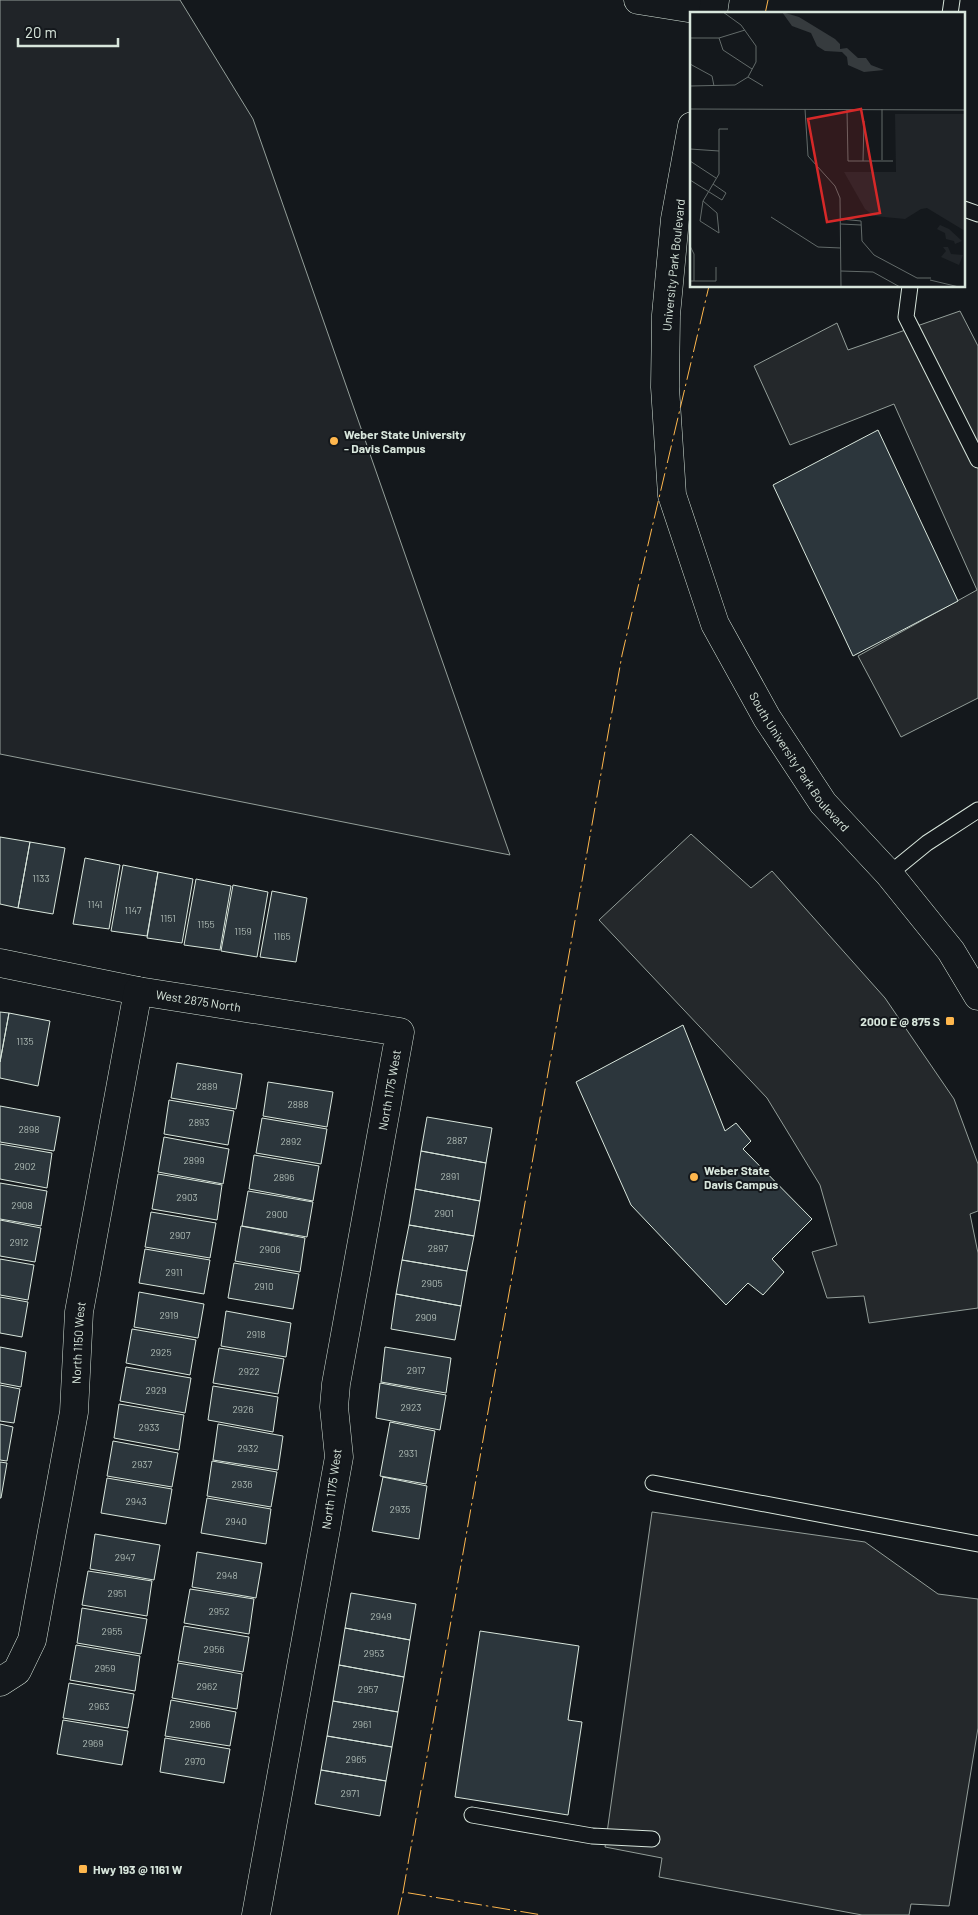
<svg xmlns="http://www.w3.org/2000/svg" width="978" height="1915" viewBox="0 0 978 1915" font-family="Barlow,sans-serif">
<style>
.green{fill:#202428;stroke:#939e99}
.parking{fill:#24282b;stroke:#939e99}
.building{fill:#2c363c;stroke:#d8e6dc}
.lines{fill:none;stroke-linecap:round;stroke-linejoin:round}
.service-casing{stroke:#d8e6dc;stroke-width:17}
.minor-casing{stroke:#d8e6dc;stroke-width:29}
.tertiary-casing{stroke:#d8e6dc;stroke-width:29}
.service{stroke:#14181c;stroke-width:15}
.minor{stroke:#14181c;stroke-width:28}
.tertiary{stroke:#14181c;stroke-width:28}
.power{stroke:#ffb74d;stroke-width:1;stroke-dasharray:18 4 2.5 4;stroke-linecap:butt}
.poi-dot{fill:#ffb74d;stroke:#14181c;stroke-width:2}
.labels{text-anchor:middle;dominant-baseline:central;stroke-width:4;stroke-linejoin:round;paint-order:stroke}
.number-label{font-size:10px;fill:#adbab4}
.street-label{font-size:12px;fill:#d8e6dc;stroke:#14181c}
.poi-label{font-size:12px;font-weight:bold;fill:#d8e6dc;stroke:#14181c;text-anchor:start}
.inset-road{fill:none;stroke:#626a69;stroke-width:1}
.view{fill:#d62828;fill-opacity:0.15;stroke:#d62828;stroke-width:2.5}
.inset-edge{fill:none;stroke:#d8e6dc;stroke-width:2.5}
</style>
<rect width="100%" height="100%" fill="#14181c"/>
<path class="green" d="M0 0H180L253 119 510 855 0 754Z"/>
<path class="parking" d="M960 311 978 346V698L901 737 858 656 977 590 894 404 790 445 754 366 837 323 848 350Z
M691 834 751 888 772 871 885 998 954 1099 978 1164V1211L970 1214 978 1253V1308L869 1323 864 1296 827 1298 812 1252 837 1245 820 1185 767 1098 599 920Z
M652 1512 865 1542 938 1594 978 1599V1728L949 1906 911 1904 909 1915H862L659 1877 662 1858 605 1847Z"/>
<path class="building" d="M878 430 958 601 853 656 773 485Z
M0 837 30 842 18 908 0 904Z
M30 842 65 848 53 914 18 908Z
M85 858 120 865 109 929 73 924Z
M123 865 158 872 147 936 111 931Z
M158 872 193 879 182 943 147 938Z
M196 879 231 886 220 950 184 945Z
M233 885 268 892 257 957 221 951Z
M272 891 307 898 296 962 260 957Z
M0 1012 9 1013 0 1062Z
M9 1013 50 1021 38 1086 0 1078V1062Z
M683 1025 725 1131 736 1123 751 1141 743 1149 812 1219 772 1259 784 1272 763 1295 748 1283 726 1305 631 1205 576 1082Z
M177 1063 242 1074 236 1109 171 1098Z
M268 1082 333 1092 327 1127 263 1116Z
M169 1100 234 1111 228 1145 164 1134Z
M0 1106 60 1117 54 1151 0 1142Z
M427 1117 492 1128 486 1163 421 1151Z
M262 1118 327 1129 321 1164 256 1153Z
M164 1137 229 1149 223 1184 158 1172Z
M0 1144 52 1153 47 1188 0 1179Z
M421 1151 486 1163 480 1201 415 1189Z
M254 1155 319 1166 313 1201 249 1189Z
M158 1174 222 1185 217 1220 152 1209Z
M0 1183 47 1191 41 1226 0 1219Z
M415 1189 480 1201 474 1236 409 1225Z
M248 1191 313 1202 307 1237 242 1226Z
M151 1212 216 1223 210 1258 145 1247Z
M0 1220 41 1228 35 1262 0 1256Z
M409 1225 474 1236 467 1271 402 1260Z
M241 1226 305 1238 300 1272 235 1261Z
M145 1249 210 1260 204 1294 139 1283Z
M0 1259 34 1265 28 1300 0 1295Z
M402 1260 467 1271 461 1306 396 1294Z
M234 1263 299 1274 293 1309 228 1298Z
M139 1292 204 1304 198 1338 134 1327Z
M396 1294 461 1306 455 1340 391 1329Z
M0 1297 28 1302 22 1337 0 1333Z
M226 1311 291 1323 286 1357 221 1346Z
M132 1329 196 1340 190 1375 126 1363Z
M0 1347 26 1352 21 1387 0 1383Z
M385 1347 451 1358 446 1393 381 1382Z
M219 1348 284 1359 278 1394 213 1383Z
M126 1367 191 1378 185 1413 120 1401Z
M380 1383 446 1395 440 1430 376 1418Z
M0 1385 20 1389 14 1423 0 1421Z
M213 1386 278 1397 273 1432 208 1420Z
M119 1404 184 1415 179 1450 114 1438Z
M390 1422 435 1431 426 1484 380 1476Z
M0 1424 13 1427 7 1461 0 1460Z
M218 1424 283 1436 278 1470 213 1460Z
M113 1441 178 1453 172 1487 107 1476Z
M212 1461 277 1472 271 1507 207 1496Z
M0 1462 7 1463 1 1498H0Z
M383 1477 427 1486 419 1539 372 1531Z
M107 1478 172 1489 166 1524 101 1513Z
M207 1498 271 1509 266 1544 201 1533Z
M95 1534 160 1545 154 1580 90 1569Z
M197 1552 262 1563 256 1598 192 1587Z
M88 1571 152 1581 147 1616 82 1605Z
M190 1589 254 1599 249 1634 184 1623Z
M351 1593 416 1604 410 1640 345 1628Z
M82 1608 147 1619 141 1654 77 1643Z
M184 1626 249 1637 243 1672 178 1661Z
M345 1628 410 1640 404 1677 339 1665Z
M480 1631 579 1646 568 1720 582 1722 568 1815 455 1797Z
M76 1645 140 1656 135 1691 70 1680Z
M178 1663 242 1674 237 1709 172 1698Z
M339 1665 404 1677 398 1712 333 1701Z
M69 1683 134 1694 128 1728 63 1718Z
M171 1700 236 1712 230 1746 165 1736Z
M333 1701 398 1712 392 1747 327 1736Z
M63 1720 128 1731 122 1765 57 1754Z
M327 1736 392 1747 386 1781 321 1770Z
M165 1738 230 1749 224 1783 160 1772Z
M321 1770 386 1781 380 1816 315 1804Z"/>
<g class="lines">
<defs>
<path id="service" d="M950 14 952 0
M964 209 978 214
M910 286 906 317 978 460
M889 874 927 843 978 810
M653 1483 978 1544
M472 1815 592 1836 652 1839"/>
<g id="minor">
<path d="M638 0 713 12"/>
<path id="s1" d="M0 963 138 991 400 1032 336 1384 334 1407 339 1457 256 1915"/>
<path id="s2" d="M0 1682 17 1671 32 1640 74 1412 79 1312 138 991"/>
</g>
<g id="tertiary">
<path d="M713 14 715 0"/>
<path id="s3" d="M692 126 675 219 666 315 665 387 672 495 715 624 767 718 823 803 889 874 951 951 978 996"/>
</g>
</defs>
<use href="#service" class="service-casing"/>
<use href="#minor" class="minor-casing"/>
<use href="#tertiary" class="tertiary-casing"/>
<use href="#service" class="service"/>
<use href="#minor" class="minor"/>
<use href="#tertiary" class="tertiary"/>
<path class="power" d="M765 14 768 0
M403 1892 622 655 709 286
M398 1915 403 1892 542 1915"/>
</g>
<g class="poi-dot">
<circle cx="334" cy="441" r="5"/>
<rect x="945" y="1016" width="10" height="10" rx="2.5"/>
<circle cx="694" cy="1177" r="5"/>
<rect x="78" y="1864" width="10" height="10" rx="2.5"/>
</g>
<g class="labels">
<g class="number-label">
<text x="41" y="878">1133</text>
<text x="95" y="904">1141</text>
<text x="133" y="910">1147</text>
<text x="168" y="918">1151</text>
<text x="206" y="924">1155</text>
<text x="243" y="931">1159</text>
<text x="282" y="936">1165</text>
<text x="25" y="1041">1135</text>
<text x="207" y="1086">2889</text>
<text x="298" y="1104">2888</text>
<text x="199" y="1122">2893</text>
<text x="29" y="1129">2898</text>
<text x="457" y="1140">2887</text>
<text x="291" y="1141">2892</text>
<text x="194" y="1160">2899</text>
<text x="25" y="1166">2902</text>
<text x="450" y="1176">2891</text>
<text x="284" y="1177">2896</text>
<text x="187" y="1197">2903</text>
<text x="22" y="1205">2908</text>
<text x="444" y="1213">2901</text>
<text x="277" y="1214">2900</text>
<text x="180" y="1235">2907</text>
<text x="19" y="1242">2912</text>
<text x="438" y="1248">2897</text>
<text x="270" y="1249">2906</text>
<text x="174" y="1272">2911</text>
<text x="432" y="1283">2905</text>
<text x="264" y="1286">2910</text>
<text x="169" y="1315">2919</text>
<text x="426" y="1317">2909</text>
<text x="256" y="1334">2918</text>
<text x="161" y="1352">2925</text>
<text x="416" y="1370">2917</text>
<text x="249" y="1371">2922</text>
<text x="156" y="1390">2929</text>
<text x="411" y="1407">2923</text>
<text x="243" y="1409">2926</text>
<text x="149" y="1427">2933</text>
<text x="248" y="1448">2932</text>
<text x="408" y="1453">2931</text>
<text x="142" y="1464">2937</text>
<text x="242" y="1484">2936</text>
<text x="136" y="1501">2943</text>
<text x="400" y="1509">2935</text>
<text x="236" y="1521">2940</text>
<text x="125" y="1557">2947</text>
<text x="227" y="1575">2948</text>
<text x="117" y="1593">2951</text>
<text x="219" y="1611">2952</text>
<text x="381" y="1616">2949</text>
<text x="112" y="1631">2955</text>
<text x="214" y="1649">2956</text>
<text x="374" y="1653">2953</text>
<text x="105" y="1668">2959</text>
<text x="207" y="1686">2962</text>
<text x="368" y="1689">2957</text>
<text x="99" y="1706">2963</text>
<text x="200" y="1724">2966</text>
<text x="362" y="1724">2961</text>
<text x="93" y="1743">2969</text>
<text x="356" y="1759">2965</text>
<text x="195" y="1761">2970</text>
<text x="350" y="1793">2971</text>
</g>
<g class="street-label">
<text transform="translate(673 265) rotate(-84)">University Park Boulevard</text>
<text stroke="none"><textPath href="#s3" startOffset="669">South University Park Boulevard</textPath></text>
<text stroke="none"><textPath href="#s1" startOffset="202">West 2875 North</textPath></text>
<text transform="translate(389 1090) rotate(-80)">North 1175 West</text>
<text stroke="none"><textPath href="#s2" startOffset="356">North 1150 West</textPath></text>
<text transform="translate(331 1489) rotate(-82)">North 1175 West</text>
</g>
<g class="poi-label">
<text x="344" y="434">Weber State University<tspan x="344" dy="14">- Davis Campus</tspan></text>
<text x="940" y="1021" text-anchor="end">2000 E @ 875 S</text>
<text x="704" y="1170">Weber State<tspan x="704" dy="14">Davis Campus</tspan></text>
<text x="93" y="1869">Hwy 193 @ 1161 W</text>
</g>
</g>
<g transform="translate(690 12)">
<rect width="275" height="275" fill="#14181c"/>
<path d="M205 102H275V219L237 196 231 197 215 207 184 204 175 197 154 160H206ZM250 213 259 217 272 229 265 232 264 229 256 227 255 221 247 217ZM253 235H258L261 242 273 243 269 253 251 245 256 239Z" fill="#202428"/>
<path d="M92 0 109 5 145 27 150 32V37L157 36 168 46H176L181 53 194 58 174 60 158 53 157 45 152 40 135 39 127 34 121 21 102 14Z" fill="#363b3e"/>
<path class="inset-road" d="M0 26H29L55 18M29 26 33 38 62 57M0 52 22 64 24 74M58 65 73 74M0 74 45 73 58 65 66 50V34L51 13 33 0M0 97 275 98M115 97 118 144 145 174 150 186 151 275M192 97V148M157 98 158 149H203M0 137 29 139M0 149 26 166M173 149 174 109M0 168 32 188 36 181 23 172M13 189 29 162V117H38M13 189 27 201 29 221 10 209ZM81 205 128 235 151 236M151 207 171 209 172 229 184 243 227 266H241M151 212 171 213M0 234 4 242V269M151 259 183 260 210 275M240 268 269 275M0 269H26V255"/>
<path class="view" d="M171 97 190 201 137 210 118 107Z"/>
<rect width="275" height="275" class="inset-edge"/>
</g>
<path d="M18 38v8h100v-8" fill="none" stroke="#d8e6dc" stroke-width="2.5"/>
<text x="25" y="38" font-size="15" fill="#d8e6dc" stroke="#14181c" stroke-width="4" paint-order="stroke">20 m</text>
</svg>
